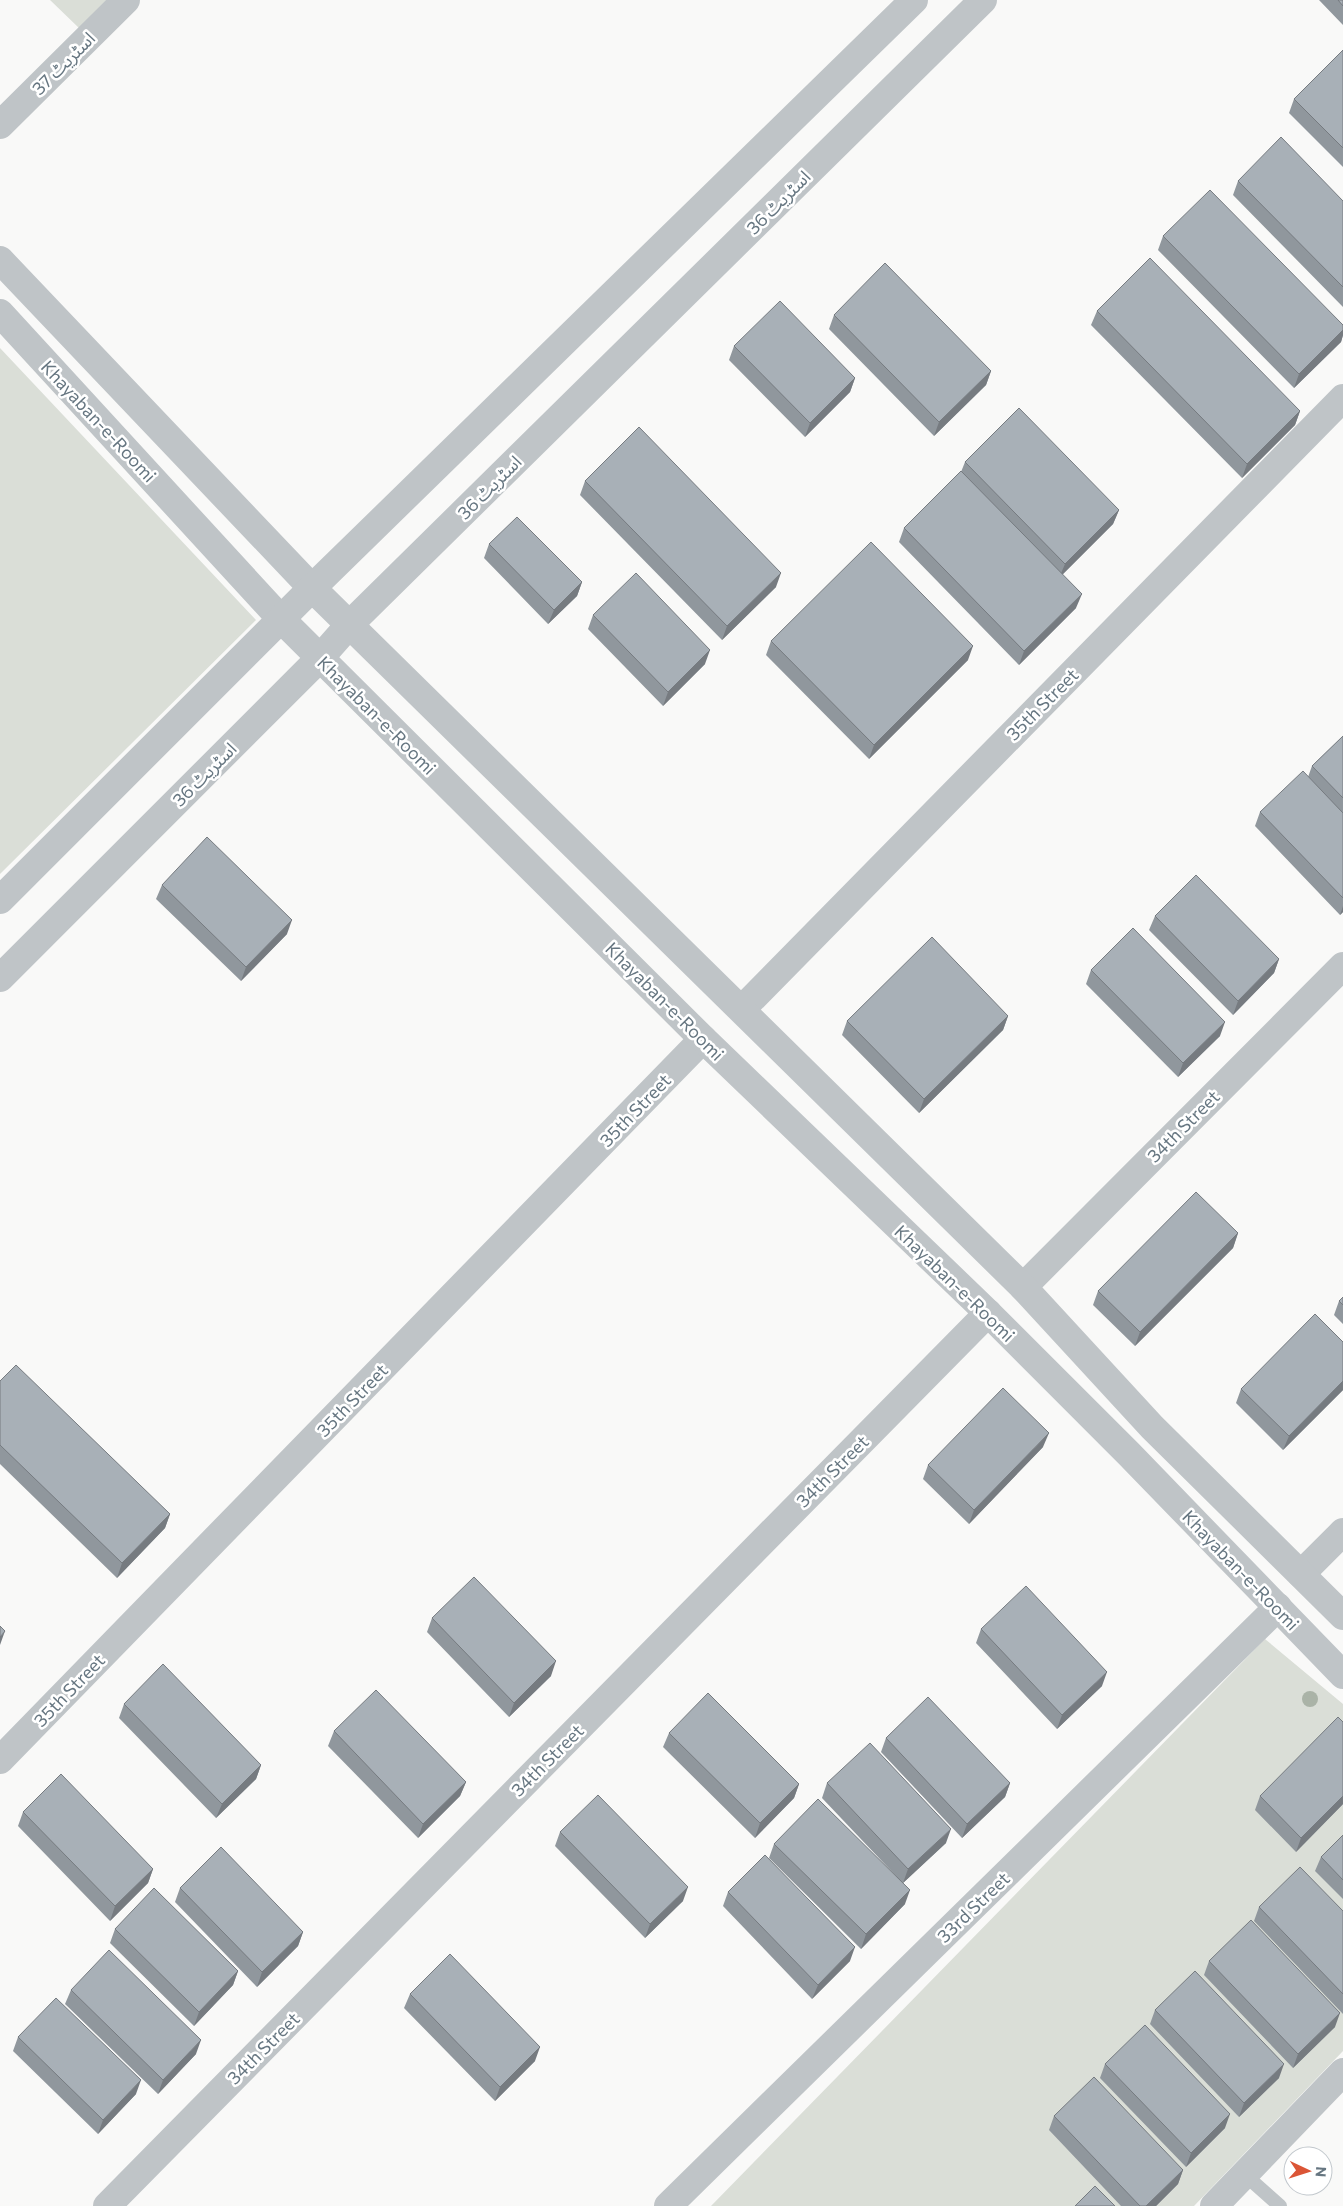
<svg xmlns="http://www.w3.org/2000/svg" width="1343" height="2206" viewBox="0 0 1343 2206" font-family="Commissioner,'Noto Sans Arabic',sans-serif">
<style>
.green{fill:#daded7}
.lines{fill:none;stroke-linecap:round;stroke-linejoin:round}
.service{stroke:#bfc4c7;stroke-width:14}
.minor{stroke:#bfc4c7;stroke-width:28}
.tertiary{stroke:#bfc4c7;stroke-width:28}
.tree{fill:#aab3a7}
.wall{fill:#90979d}
.shaded-wall{fill:#767b80}
.building{fill:#a8b0b7;stroke:#767b80}
.labels{text-anchor:middle;dominant-baseline:central;stroke-width:5;stroke-linejoin:round;paint-order:stroke}
.street-label{font-size:18px;fill:#667681;stroke:#fff}
</style>
<rect width="100%" height="100%" fill="#f9f9f8"/>
<path class="green" d="M50 0H108L79 28Z
M0 348 256 620 0 874Z
M1265 1639 1343 1704V2051L1194 2206H711Z"/>
<g class="lines">
<path class="service" d="M1244 2174 1280 2206"/>
<path class="minor" d="M0 125 126 0
M0 260 312 588
M0 313 281 619
M742 1009 1343 398
M1023 1287 1343 966
M1301 1574 1343 1532
M0 1760 703 1039
M107 2206 988 1313
M668 2206 1278 1607
M1214 2206 1343 2072"/>
<path class="tertiary" d="M312 588 1023 1287 1152 1427 1343 1616
M281 619 703 1039 988 1313 1129 1454 1343 1675
M0 900 312 588 914 0
M0 978 320 658 350 624 983 0"/>
</g>
<circle class="tree" cx="1310" cy="1699" r="8"/>
<path class="wall" d="M1319 0H1343V25Z
M1343 50V167L1289 113 1294 99Z
M1238 181 1343 201V307L1233 195Z
M1163 236 1343 325V335L1341 342 1294 388 1158 250Z
M1097 311 1300 411 1295 425 1242 478 1091 325Z
M834 315 991 371 986 385 934 436 829 329Z
M734 346 855 378 850 392 805 437 729 360Z
M965 462 1119 510 1113 524 1062 575 1076 608 1019 665 899 542 904 528 961 472Z
M585 481 776 587 722 640 580 495Z
M489 544 582 582 577 596 548 624 484 558Z
M593 615 705 664 663 706 588 629Z
M771 641 968 660 869 759 766 655Z
M1343 736V912L1340 915 1255 826 1260 812 1308 777 1312 766Z
M162 885 287 934 241 981 156 899Z
M1155 916 1279 959 1274 973 1233 1015 1149 930Z
M1091 970 1220 1036 1178 1077 1086 984Z
M1008 1016 1003 1030 919 1113 842 1035 847 1021Z
M1238 1233 1233 1248 1135 1346 1093 1305 1098 1291Z
M1343 1297V1324L1334 1315 1339 1301Z
M1343 1342V1390L1283 1450 1236 1403 1241 1389Z
M0 1381 170 1514 165 1528 117 1578 0 1464Z
M1043 1447 969 1524 923 1479 928 1465Z
M432 1618 551 1676 509 1717 427 1632Z
M981 1629 1102 1686 1057 1729 976 1643Z
M124 1704 261 1765 256 1779 216 1818 119 1718Z
M334 1731 466 1782 460 1796 418 1838 328 1746Z
M669 1733 799 1784 794 1798 755 1838 663 1747Z
M886 1738 1010 1783 1005 1797 962 1838 881 1752Z
M827 1783 946 1843 903 1883 905 1904 861 1949 769 1858 774 1844 897 1877 822 1798Z
M1260 1796 1343 1804 1296 1852 1255 1810Z
M23 1812 153 1869 148 1883 110 1921 18 1826Z
M560 1832 683 1901 645 1938 555 1846Z
M1343 1835V1899L1315 1871 1321 1857Z
M180 1888 303 1932 298 1946 257 1987 175 1902Z
M728 1892 850 1961 812 1999 723 1906Z
M1259 1907 1343 1911V2014L1254 1921Z
M115 1929 238 1971 233 1985 194 2026 110 1943Z
M1209 1961 1335 2027 1293 2068 1204 1975Z
M71 1990 196 2054 158 2094 65 2004Z
M410 1994 535 2061 495 2101 404 2008Z
M1155 2010 1279 2078 1239 2117 1150 2024Z
M18 2037 136 2094 98 2134 13 2051Z
M1105 2064 1225 2128 1186 2167 1100 2078Z
M1054 2116 1183 2170 1178 2184 1156 2206H1121L1049 2130Z"/>
<path class="shaded-wall" d="M1343 330V335L1341 342 1294 388 1299 374Z
M991 371 986 385 934 436 939 422Z
M855 378 850 392 805 437 810 423Z
M1300 411 1295 425 1242 478 1247 464Z
M1119 510 1113 524 1059 578 1065 564Z
M781 573 776 587 722 640 727 626Z
M582 582 577 596 548 624 554 610Z
M1082 594 1076 608 1019 665 1024 651Z
M973 646 968 660 869 759 874 745Z
M710 650 705 664 663 706 668 692Z
M1343 906V912L1340 915Z
M292 920 287 934 241 981 246 967Z
M1279 959 1274 973 1233 1015 1238 1001Z
M1008 1016 1003 1030 919 1113 924 1099Z
M1225 1022 1220 1036 1178 1077 1183 1063Z
M1238 1233 1233 1248 1135 1346 1140 1332Z
M1343 1381V1390L1283 1450 1289 1436Z
M1049 1433 1043 1447 969 1524 974 1510Z
M170 1514 165 1528 117 1578 122 1563Z
M5 1631 0 1645V1637Z
M556 1661 551 1676 509 1717 514 1703Z
M1107 1672 1102 1686 1057 1729 1062 1715Z
M261 1765 256 1779 216 1818 222 1804Z
M466 1782 460 1796 418 1838 423 1824Z
M1010 1783 1005 1797 962 1838 967 1824Z
M799 1784 794 1798 755 1838 760 1823Z
M1343 1796V1804L1296 1852 1301 1838Z
M951 1829 946 1843 903 1883 908 1869Z
M153 1869 148 1883 110 1921 115 1906Z
M688 1887 683 1901 645 1938 650 1924Z
M910 1890 905 1904 861 1949 866 1934Z
M303 1932 298 1946 257 1987 262 1972Z
M855 1947 850 1961 812 1999 818 1985Z
M238 1971 233 1985 194 2026 199 2012Z
M1340 2013 1335 2027 1293 2068 1298 2054Z
M201 2040 196 2054 158 2094 163 2080Z
M540 2047 535 2061 495 2101 500 2087Z
M1284 2064 1279 2078 1239 2117 1244 2103Z
M141 2080 136 2094 98 2134 103 2120Z
M1230 2114 1225 2128 1186 2167 1191 2153Z
M1183 2170 1178 2184 1156 2206H1146Z"/>
<path class="building" d="M1338 0H1343V6Z
M1343 50V148L1294 99Z
M1281 137 1343 201V287L1238 181Z
M1210 190 1343 325V330L1299 374 1163 236Z
M1150 258 1300 411 1247 464 1097 311Z
M885 263 991 371 939 422 834 315Z
M780 301 855 378 810 423 734 346Z
M1019 408 1119 510 1065 564 965 462Z
M639 427 781 573 727 626 585 481Z
M961 471 1082 594 1024 651 904 528Z
M517 517 582 582 554 610 489 544Z
M871 542 973 646 874 745 771 641Z
M636 573 710 650 668 692 593 615Z
M1343 736V798L1312 766Z
M1303 771 1343 813V898L1260 812Z
M207 837 292 920 246 967 162 885Z
M1196 875 1279 959 1238 1001 1155 916Z
M1133 928 1225 1022 1183 1063 1091 970Z
M932 937 1008 1016 924 1099 847 1021Z
M1196 1192 1238 1233 1140 1332 1098 1291Z
M1343 1297V1305L1339 1301Z
M1315 1314 1343 1342V1381L1289 1436 1241 1389Z
M16 1365 170 1514 122 1563 0 1445V1381Z
M1003 1388 1049 1433 974 1510 928 1465Z
M474 1577 556 1661 514 1703 432 1618Z
M1026 1586 1107 1672 1062 1715 981 1629Z
M0 1626 5 1631 0 1637Z
M163 1664 261 1765 222 1804 124 1704Z
M376 1690 466 1782 423 1824 334 1731Z
M708 1693 799 1784 760 1823 669 1733Z
M928 1697 1010 1783 967 1824 886 1738Z
M1338 1717 1343 1722V1796L1301 1838 1260 1796Z
M870 1743 951 1829 908 1869 827 1783Z
M61 1774 153 1869 115 1906 23 1812Z
M598 1795 688 1887 650 1924 560 1832Z
M818 1799 910 1890 866 1934 774 1844Z
M1343 1835V1880L1321 1857Z
M221 1847 303 1932 262 1972 180 1888Z
M765 1855 855 1947 818 1985 728 1892Z
M1300 1867 1343 1911V1994L1259 1907Z
M154 1888 238 1971 199 2012 115 1929Z
M1251 1920 1340 2013 1298 2054 1209 1961Z
M109 1950 201 2040 163 2080 71 1990Z
M450 1954 540 2047 500 2087 410 1994Z
M1195 1971 1284 2064 1244 2103 1155 2010Z
M56 1998 141 2080 103 2120 18 2037Z
M1145 2025 1230 2114 1191 2153 1105 2064Z
M1094 2077 1183 2170 1146 2206H1140L1054 2116Z
M1095 2186 1115 2206H1075Z"/>
<g class="labels">
<g class="street-label">
<text transform="translate(63 63) rotate(-45)">اسٹریٹ 37</text>
<text transform="translate(778 202) rotate(-45)">اسٹریٹ 36</text>
<text transform="translate(99 421) rotate(47)">Khayaban-e-Roomi</text>
<text transform="translate(489 487) rotate(-45)">اسٹریٹ 36</text>
<text transform="translate(1042 704) rotate(-45)">35th Street</text>
<text transform="translate(377 715) rotate(45)">Khayaban-e-Roomi</text>
<text transform="translate(204 774) rotate(-45)">اسٹریٹ 36</text>
<text transform="translate(665 1001) rotate(45)">Khayaban-e-Roomi</text>
<text transform="translate(635 1110) rotate(-46)">35th Street</text>
<text transform="translate(1183 1126) rotate(-45)">34th Street</text>
<text transform="translate(955 1283) rotate(44)">Khayaban-e-Roomi</text>
<text transform="translate(352 1400) rotate(-46)">35th Street</text>
<text transform="translate(832 1471) rotate(-45)">34th Street</text>
<text transform="translate(1241 1570) rotate(46)">Khayaban-e-Roomi</text>
<text transform="translate(69 1690) rotate(-46)">35th Street</text>
<text transform="translate(547 1760) rotate(-45)">34th Street</text>
<text transform="translate(973 1907) rotate(-44)">33rd Street</text>
<text transform="translate(263 2048) rotate(-45)">34th Street</text>
</g>
</g>
<g transform="translate(1308 2171) rotate(94)"><circle r="24" fill="#ffffff" stroke="#c2c8cd"/>
<path d="M0-4L9 19L0 12L-9 19Z" fill="#db5536"/>
<text y="-8" font-size="14" font-weight="bold" text-anchor="middle" fill="#667681">N</text>
</g>
</svg>
